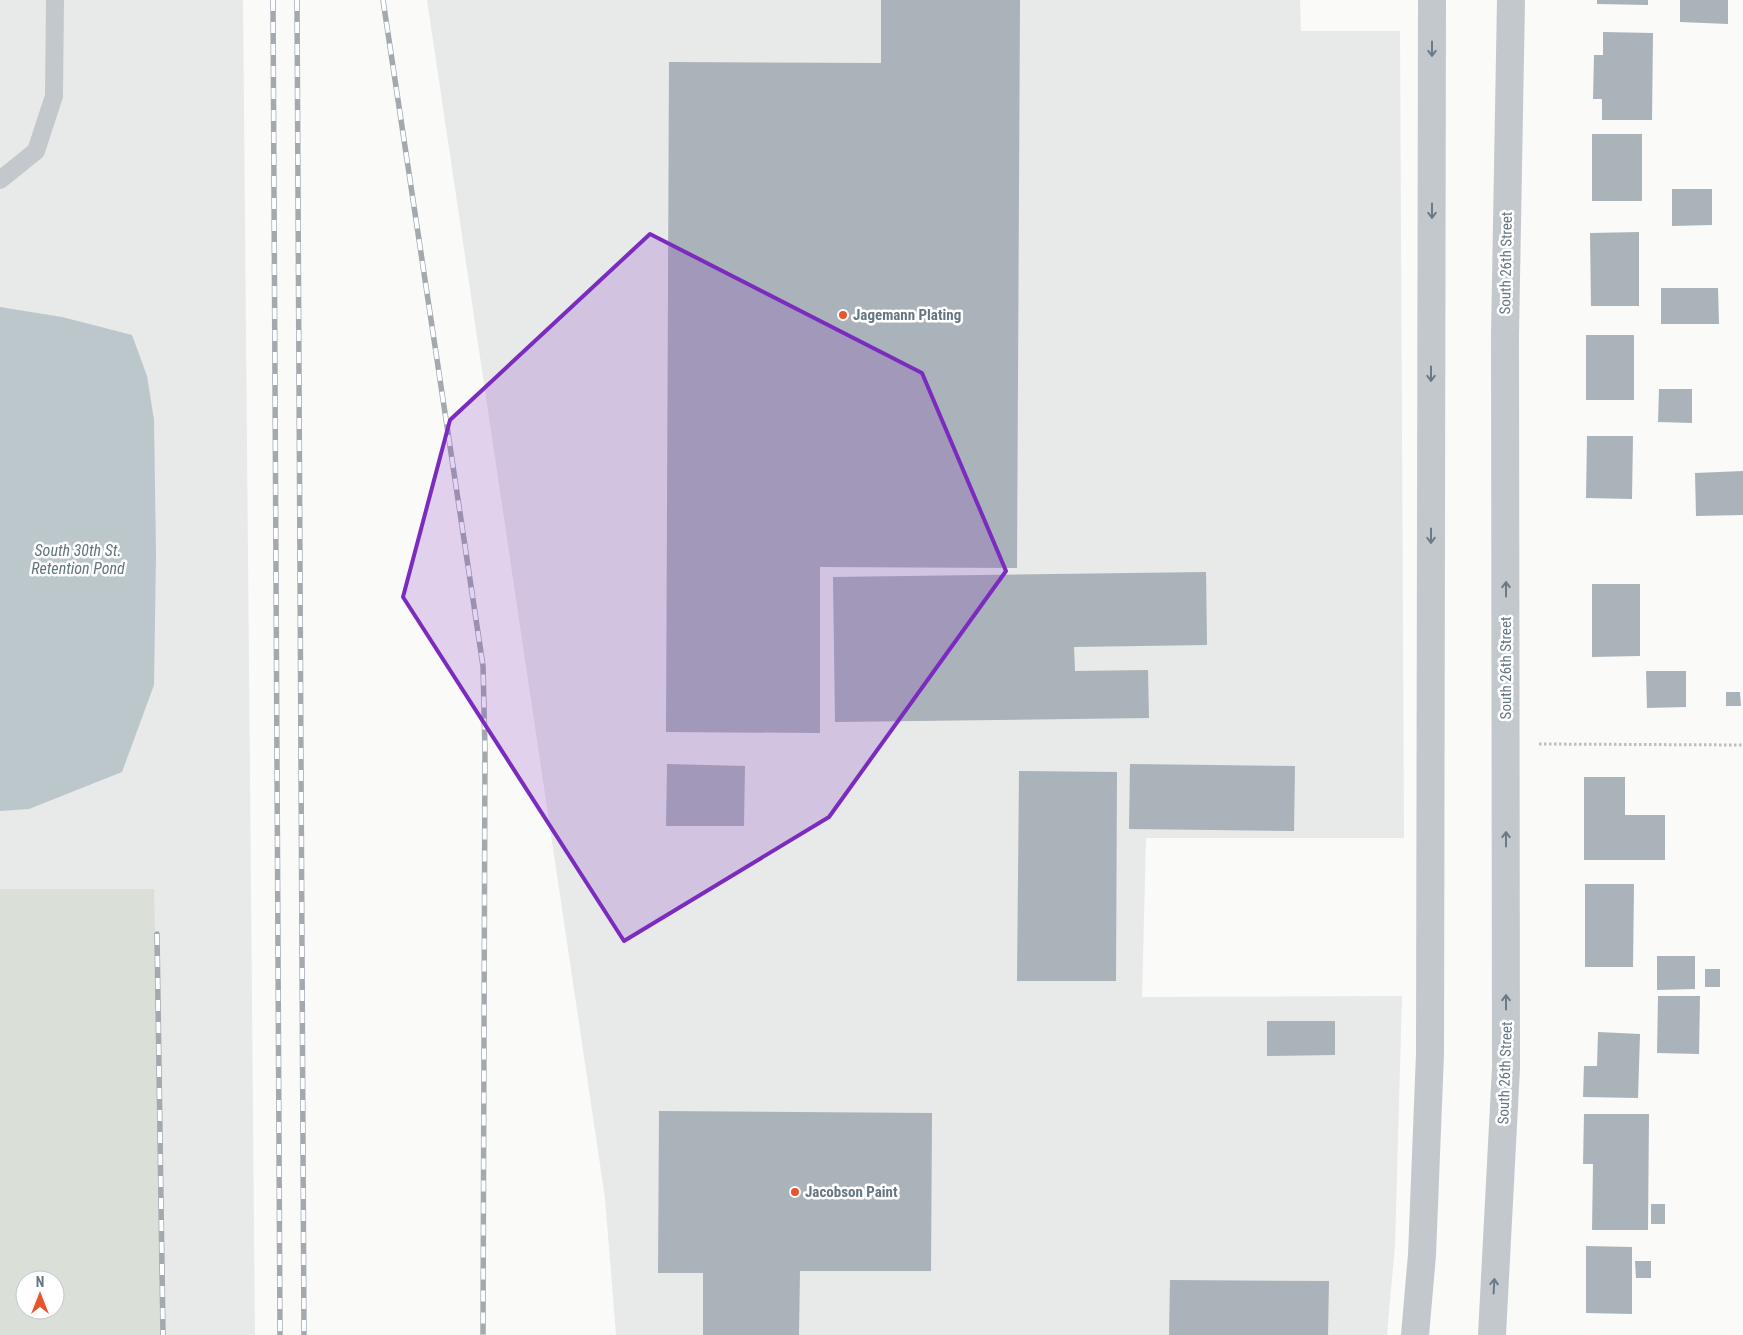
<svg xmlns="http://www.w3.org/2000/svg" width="1743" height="1335" viewBox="0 0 1743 1335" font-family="'Roboto Condensed',sans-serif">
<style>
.built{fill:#e8e9e9;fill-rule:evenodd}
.green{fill:#dadfd7;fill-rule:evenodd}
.water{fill:#bbc7cb}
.building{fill:#aab3b9}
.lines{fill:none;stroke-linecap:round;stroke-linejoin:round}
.path{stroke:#bbbfc2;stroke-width:3;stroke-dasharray:2.5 2.5;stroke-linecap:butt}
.lane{stroke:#c3c8cc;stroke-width:18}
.street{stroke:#c3c8cc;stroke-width:28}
.rail-casing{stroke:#a2aab0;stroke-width:5.5}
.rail{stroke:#fff;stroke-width:4;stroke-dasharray:11;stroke-linecap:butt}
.oneway{stroke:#6a7a87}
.marked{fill:#7b2cbf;fill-opacity:0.2;stroke:#7b2cbf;stroke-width:4;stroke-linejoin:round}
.poi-dot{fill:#e4572e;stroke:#fff;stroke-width:2}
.labels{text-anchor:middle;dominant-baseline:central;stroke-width:5;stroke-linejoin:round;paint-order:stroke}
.street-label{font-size:15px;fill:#657683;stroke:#fff}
.poi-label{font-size:15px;font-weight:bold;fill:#657683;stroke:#fff;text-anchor:start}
.water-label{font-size:16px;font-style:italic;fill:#60757c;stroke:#fff}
</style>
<rect width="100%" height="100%" fill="#fafaf8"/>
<path class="built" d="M0 0H243L255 1335H0ZM25 1280H55V1310H25Z
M427 0H1300L1301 31H1400L1404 838H1146L1142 997 1402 996 1395 1245 1387 1335H616L605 1198Z"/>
<path class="green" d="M0 889H154L163 1335H0ZM25 1280H55V1310H25Z"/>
<path class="water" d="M0 307 62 317 132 335 147 376 154 420 156 554 154 685 122 772 29 809 0 811Z"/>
<path class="building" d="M881 0H1020L1017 568 820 567V733L666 732 669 62 881 63Z
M1597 0H1648V5L1597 4Z
M1680 0H1728V24L1680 22Z
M1603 32 1653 33 1652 120H1602V99H1593L1594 55H1603Z
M1592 134H1642V201H1592Z
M1672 189H1712V225L1672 226Z
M1639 232V306H1591L1590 233Z
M1661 288H1718L1719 324H1661Z
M1586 335H1634V400H1586Z
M1659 389H1692V423L1658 422Z
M1587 436H1633L1632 499 1586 498Z
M1743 471V515L1696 516 1695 473Z
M1206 572 1207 645 1074 647 1075 671 1148 670 1149 718 835 722 833 577Z
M1592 584H1640V656L1592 657Z
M1646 671H1686V707L1647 708Z
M1726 692H1740L1741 706H1726Z
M667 764 745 766 744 826H666Z
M1130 764 1295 766 1294 831 1129 829Z
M1019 771 1117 772 1116 981H1017Z
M1584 777H1625V815H1665V860H1584Z
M1585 884H1634L1633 967H1585Z
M1657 956H1695V989L1657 990Z
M1705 969H1720V987H1705Z
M1658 996H1700L1699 1054 1657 1053Z
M1267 1021H1335V1055L1267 1056Z
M1598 1032 1640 1034 1638 1098 1583 1097 1584 1066H1597Z
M659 1111 932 1113 931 1271H800L799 1335H703V1273H658Z
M1584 1114H1649L1648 1230H1592L1593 1164H1583Z
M1651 1204H1665V1224H1651Z
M1586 1246 1632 1247V1314L1586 1313Z
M1635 1261H1651V1278H1636Z
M1170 1280 1329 1281 1328 1335H1169Z"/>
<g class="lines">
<path class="path" d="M1539 744 1743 745"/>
<path class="lane" d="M0 180 36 151 54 96 55 0"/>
<path class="street" d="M1415 1335 1422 1255 1430 1054 1432 0
M1492 1335 1506 1068 1505 335 1511 0"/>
<defs>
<path id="rail" d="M273 0 280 1335
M297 0 304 1335
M383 0 483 666 485 749 483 1335
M157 934 163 1335"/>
</defs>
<use href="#rail" class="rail-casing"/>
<use href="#rail" class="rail"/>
</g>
<defs><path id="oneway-shaft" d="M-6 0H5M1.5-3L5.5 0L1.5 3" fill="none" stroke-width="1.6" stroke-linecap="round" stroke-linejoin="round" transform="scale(1.25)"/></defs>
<g class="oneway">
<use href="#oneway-shaft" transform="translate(1432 49) rotate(90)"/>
<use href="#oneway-shaft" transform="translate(1432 211) rotate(90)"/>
<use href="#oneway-shaft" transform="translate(1431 374) rotate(90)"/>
<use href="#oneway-shaft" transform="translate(1431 536) rotate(90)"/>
<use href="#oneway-shaft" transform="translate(1506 589) rotate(-90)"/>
<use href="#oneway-shaft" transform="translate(1506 839) rotate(-90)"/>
<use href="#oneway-shaft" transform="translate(1506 1002) rotate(-90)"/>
<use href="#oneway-shaft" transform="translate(1494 1286) rotate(-87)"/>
</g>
<path class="marked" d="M650 234 922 373 1006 571 829 817 624 941 403 597 450 420Z"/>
<g class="poi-dot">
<circle cx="843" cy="315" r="5"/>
<circle cx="795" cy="1192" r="5"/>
</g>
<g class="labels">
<g class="street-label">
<text transform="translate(1506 263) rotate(-89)">South 26th Street</text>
<text transform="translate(1506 668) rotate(-90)">South 26th Street</text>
<text transform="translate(1505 1073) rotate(-88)">South 26th Street</text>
</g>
<g class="poi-label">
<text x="853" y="315">Jagemann Plating</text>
<text x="805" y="1192">Jacobson Paint</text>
</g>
<g class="water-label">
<text x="78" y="550">South 30th St.<tspan x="78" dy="18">Retention Pond</tspan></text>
</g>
</g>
<g transform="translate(40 1295)"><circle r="24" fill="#ffffff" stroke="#c1c8cd"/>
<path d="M0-4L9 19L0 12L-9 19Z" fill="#e4572e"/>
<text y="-8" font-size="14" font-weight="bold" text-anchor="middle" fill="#657683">N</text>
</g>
</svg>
